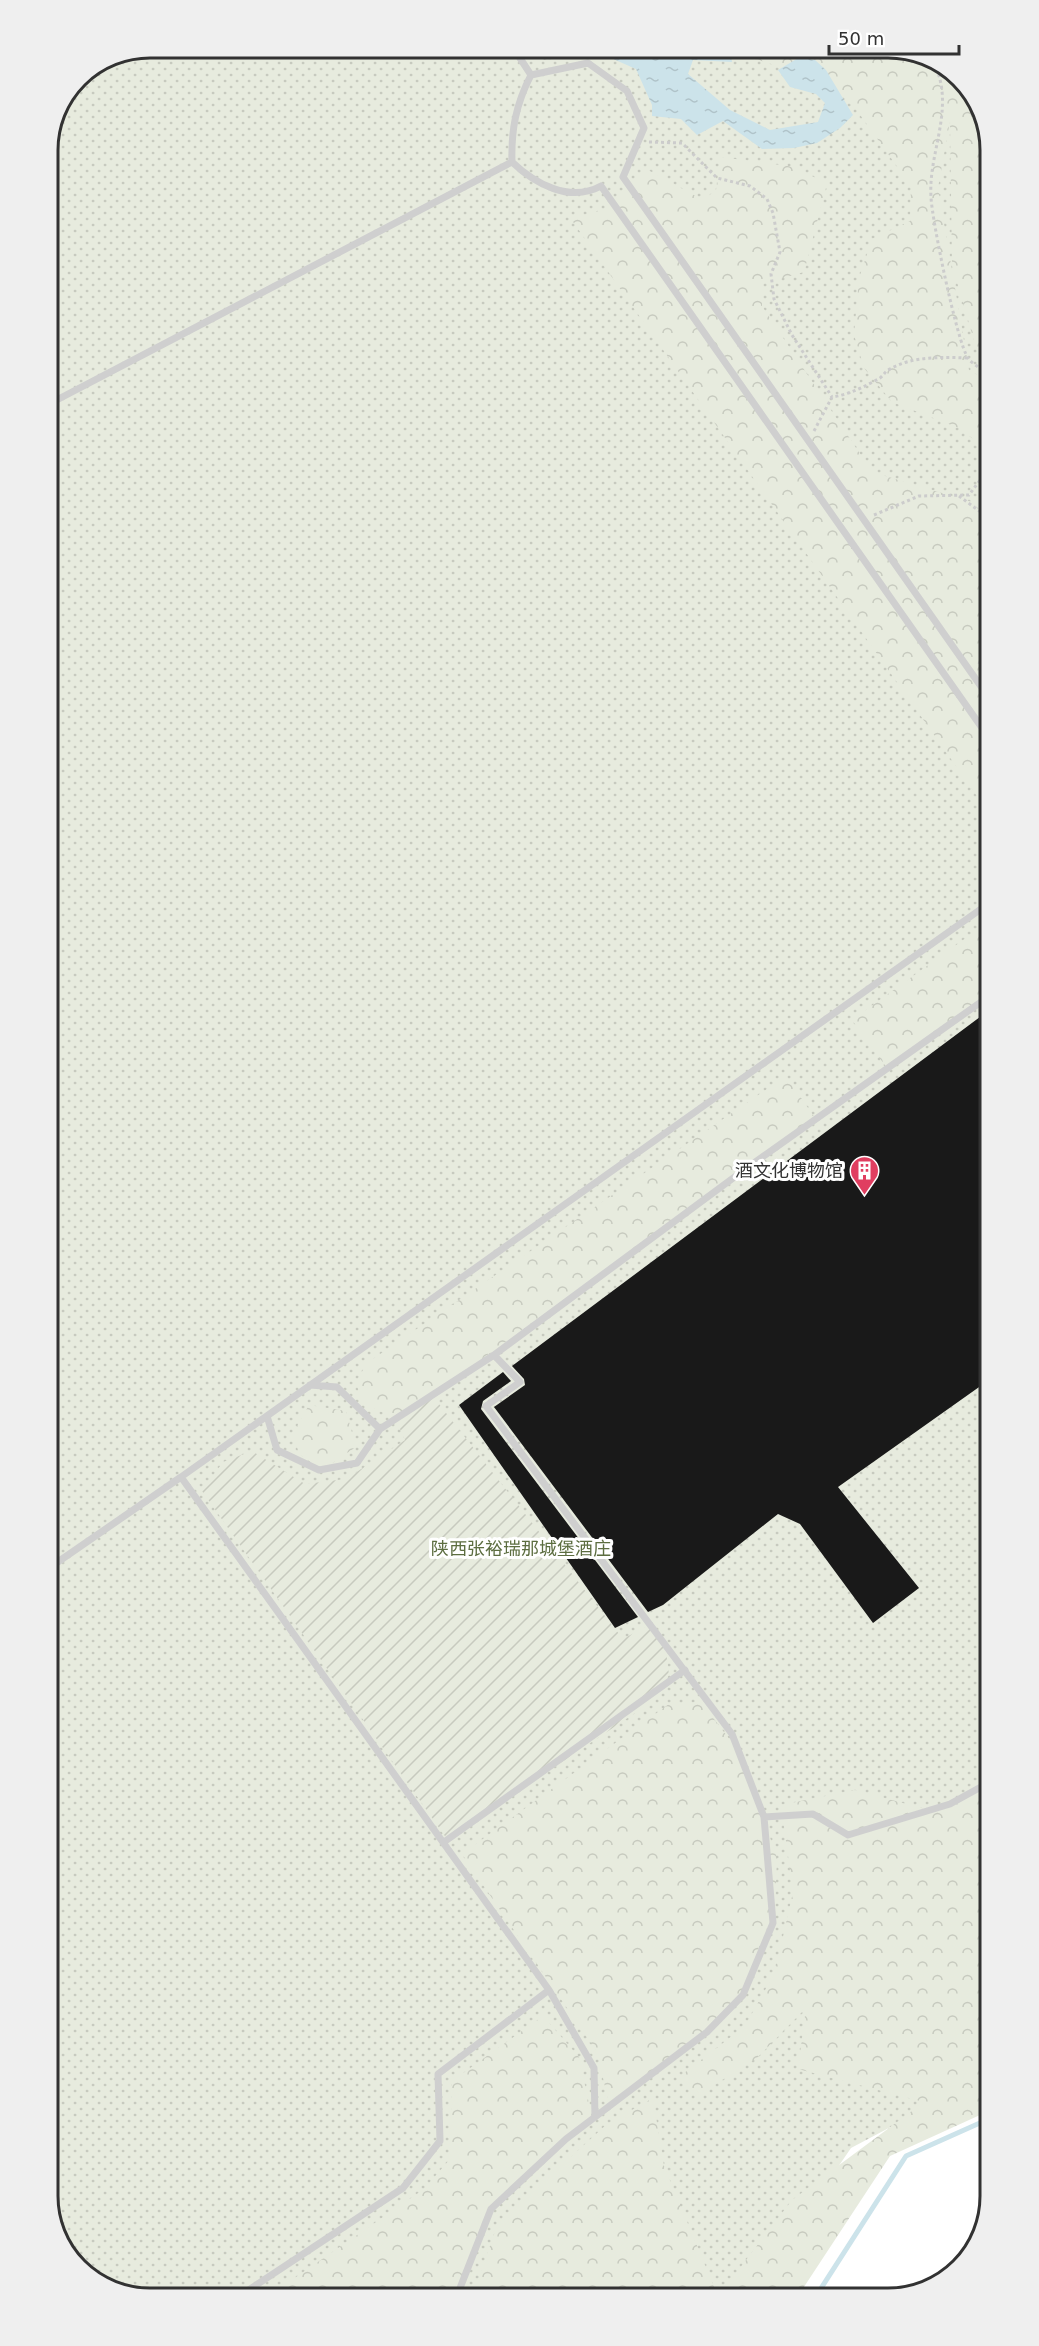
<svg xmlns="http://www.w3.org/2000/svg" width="1039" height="2346" viewBox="0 0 1039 2346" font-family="'DejaVu Sans','Noto Sans SC',sans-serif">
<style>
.grass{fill:url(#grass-dots)}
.forest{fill:url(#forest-crowns)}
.garden{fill:url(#garden-furrows)}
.water{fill:url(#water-ripples)}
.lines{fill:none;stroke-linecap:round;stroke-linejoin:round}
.stream{stroke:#cce3ea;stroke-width:5}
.building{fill:#191919}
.path{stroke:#ccc;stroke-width:3;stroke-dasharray:3 3;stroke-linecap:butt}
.service{stroke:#cfcfcf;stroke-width:7}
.labels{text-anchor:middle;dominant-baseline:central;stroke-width:6;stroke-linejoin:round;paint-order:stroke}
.poi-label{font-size:18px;fill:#323232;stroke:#fff;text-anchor:end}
.park-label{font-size:18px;fill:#5c6d40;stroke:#fff}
.rim{fill:none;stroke:#323232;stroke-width:3}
</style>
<defs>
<pattern id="grass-dots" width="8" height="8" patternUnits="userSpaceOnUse" patternTransform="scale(1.5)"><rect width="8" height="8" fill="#e7ebde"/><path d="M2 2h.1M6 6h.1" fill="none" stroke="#c7cabf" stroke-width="1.8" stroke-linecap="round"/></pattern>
<pattern id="forest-crowns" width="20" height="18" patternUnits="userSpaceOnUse" patternTransform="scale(1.5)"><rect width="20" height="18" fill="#e7ebde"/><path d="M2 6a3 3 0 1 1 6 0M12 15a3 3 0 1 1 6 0" fill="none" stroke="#c7cabf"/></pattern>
<pattern id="garden-furrows" width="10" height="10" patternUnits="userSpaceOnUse" patternTransform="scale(1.5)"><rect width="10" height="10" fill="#e7ebde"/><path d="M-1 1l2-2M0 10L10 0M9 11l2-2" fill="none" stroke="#c7cabf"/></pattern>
<pattern id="water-ripples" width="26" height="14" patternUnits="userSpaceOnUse" patternTransform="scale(1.5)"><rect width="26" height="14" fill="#cce3ea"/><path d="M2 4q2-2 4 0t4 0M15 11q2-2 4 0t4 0" fill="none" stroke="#b0c3c9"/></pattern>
</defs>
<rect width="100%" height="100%" fill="#fff"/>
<path class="grass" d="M895 48 951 69 985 117 991 2074 851 2148 751 2294 144 2298 88 2277 54 2229 48 144 78 78 112 56Z"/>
<path class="forest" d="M895 48 951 69 985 117 986 366 980 361 952 265 950 121 938 188 969 370 986 380V449L959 428 892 402 864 368 854 335 859 278 872 239 910 221 911 186 838 84 738 54 735 50Z
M568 51 565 58 531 61 524 52Z
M112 56H127L76 83 78 78Z
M720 157 795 167 827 184 804 272 762 284V306L872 472 972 502 986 516 987 788 977 796 571 219 613 206 648 170 703 200 716 190Z
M988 922V995L887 1068 852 1020Z
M786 1076 815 1118 432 1395 395 1418 362 1403 356 1382 367 1363Z
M309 1405 346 1411 356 1447 322 1470 299 1454 293 1433Z
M701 1702 743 1757 777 1858 775 1907 730 2020 609 2104 597 2052 462 1854 669 1704Z
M990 1785 991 2110 890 2156 800 2293 720 2294 792 2200 924 2102 798 2069 806 2008 757 2058 700 2094 679 2077 745 2026 775 1972 793 1892 781 1805 855 1790 936 1812Z
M543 2016 579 2057 592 2118 485 2214 462 2276V2296L267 2297 424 2189 450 2159 452 2081Z
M653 2098 664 2166 717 2294 478 2295 479 2277 498 2223 607 2124Z"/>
<path class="garden" d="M432 1395 623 1639 649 1625 665 1644 669 1675 650 1703 447 1839 202 1491 223 1462 252 1451 305 1484 346 1479 405 1440 395 1418Z"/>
<path class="water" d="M703 50 730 54 732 62 693 60 688 74 730 110 770 130 818 122 825 103 816 94 790 87 778 70 800 57 815 60 826 70 853 115 840 128 817 143 794 148 762 149 723 121 697 135 681 119 652 116V105L636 69 595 51Z"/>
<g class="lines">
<path class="stream" d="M818 2293 906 2156 991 2118"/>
</g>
<path class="building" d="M988 1011 989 1380 838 1487 919 1588 873 1623 800 1524 778 1514 663 1605 648 1612 494 1407 525 1385 524 1379 512 1366Z
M503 1372 511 1381 483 1401 481 1409 638 1617 615 1628 459 1405Z"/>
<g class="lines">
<path class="path" d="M934 63C956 108 928 152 931 197 932 221 957 342 968 358 972 364 981 368 986 373
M649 142 682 143 717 178 750 186 767 199 773 213 780 252 771 274 774 299 792 335 832 397
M814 431 832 397C848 395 866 386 880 378 884 375 885 371 890 369 912 356 943 357 968 358
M959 496 986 516
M874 515 919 496 969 495 986 472
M979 664 987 644"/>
<path class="service" d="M516 52 531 75
M512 162C511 130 516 104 531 75L588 63 627 91 644 128 623 177 987 695
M49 404 512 162C535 184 570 203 601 186L987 735
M310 1385 337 1387 380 1429
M267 1416 277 1450 319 1470 357 1463 380 1429 494 1355
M181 1477 988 904
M52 1566 181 1477 549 1990
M764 1817 813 1814 848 1835 950 1804 990 1782
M444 1842 685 1670
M460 2296V2288L491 2209 566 2139 707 2032 743 1995 773 1923 764 1817 732 1734 486 1406 520 1382 494 1355 744 1170 988 997
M238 2297 403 2188 440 2141 438 2074 549 1990 594 2068 595 2117"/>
</g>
<defs>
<symbol id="building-pin" viewBox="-11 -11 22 30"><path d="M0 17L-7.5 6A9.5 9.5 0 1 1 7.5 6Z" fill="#e03e60" stroke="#fff"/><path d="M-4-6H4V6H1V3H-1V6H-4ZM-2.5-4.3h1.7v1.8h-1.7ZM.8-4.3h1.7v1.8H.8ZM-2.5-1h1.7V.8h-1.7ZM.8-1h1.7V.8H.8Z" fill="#fff"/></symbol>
</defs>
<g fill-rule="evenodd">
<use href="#building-pin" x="848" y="1154" width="33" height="45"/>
</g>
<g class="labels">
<g class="poi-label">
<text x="843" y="1170">酒文化博物馆</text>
</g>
<g class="park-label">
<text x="521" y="1548">陕西张裕瑞那城堡酒庄</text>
</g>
</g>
<path d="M0 0H1039V2346H0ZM150 58H888A92 92 0 0 1 980 150V2196A92 92 0 0 1 888 2288H150A92 92 0 0 1 58 2196V150A92 92 0 0 1 150 58Z" fill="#efefef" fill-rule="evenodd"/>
<path class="rim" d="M150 58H888A92 92 0 0 1 980 150V2196A92 92 0 0 1 888 2288H150A92 92 0 0 1 58 2196V150A92 92 0 0 1 150 58Z"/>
<path d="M829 45v9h130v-9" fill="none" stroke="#323232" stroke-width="3"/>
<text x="838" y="45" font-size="18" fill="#323232" stroke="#ffffff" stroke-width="4.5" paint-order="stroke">50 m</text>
</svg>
